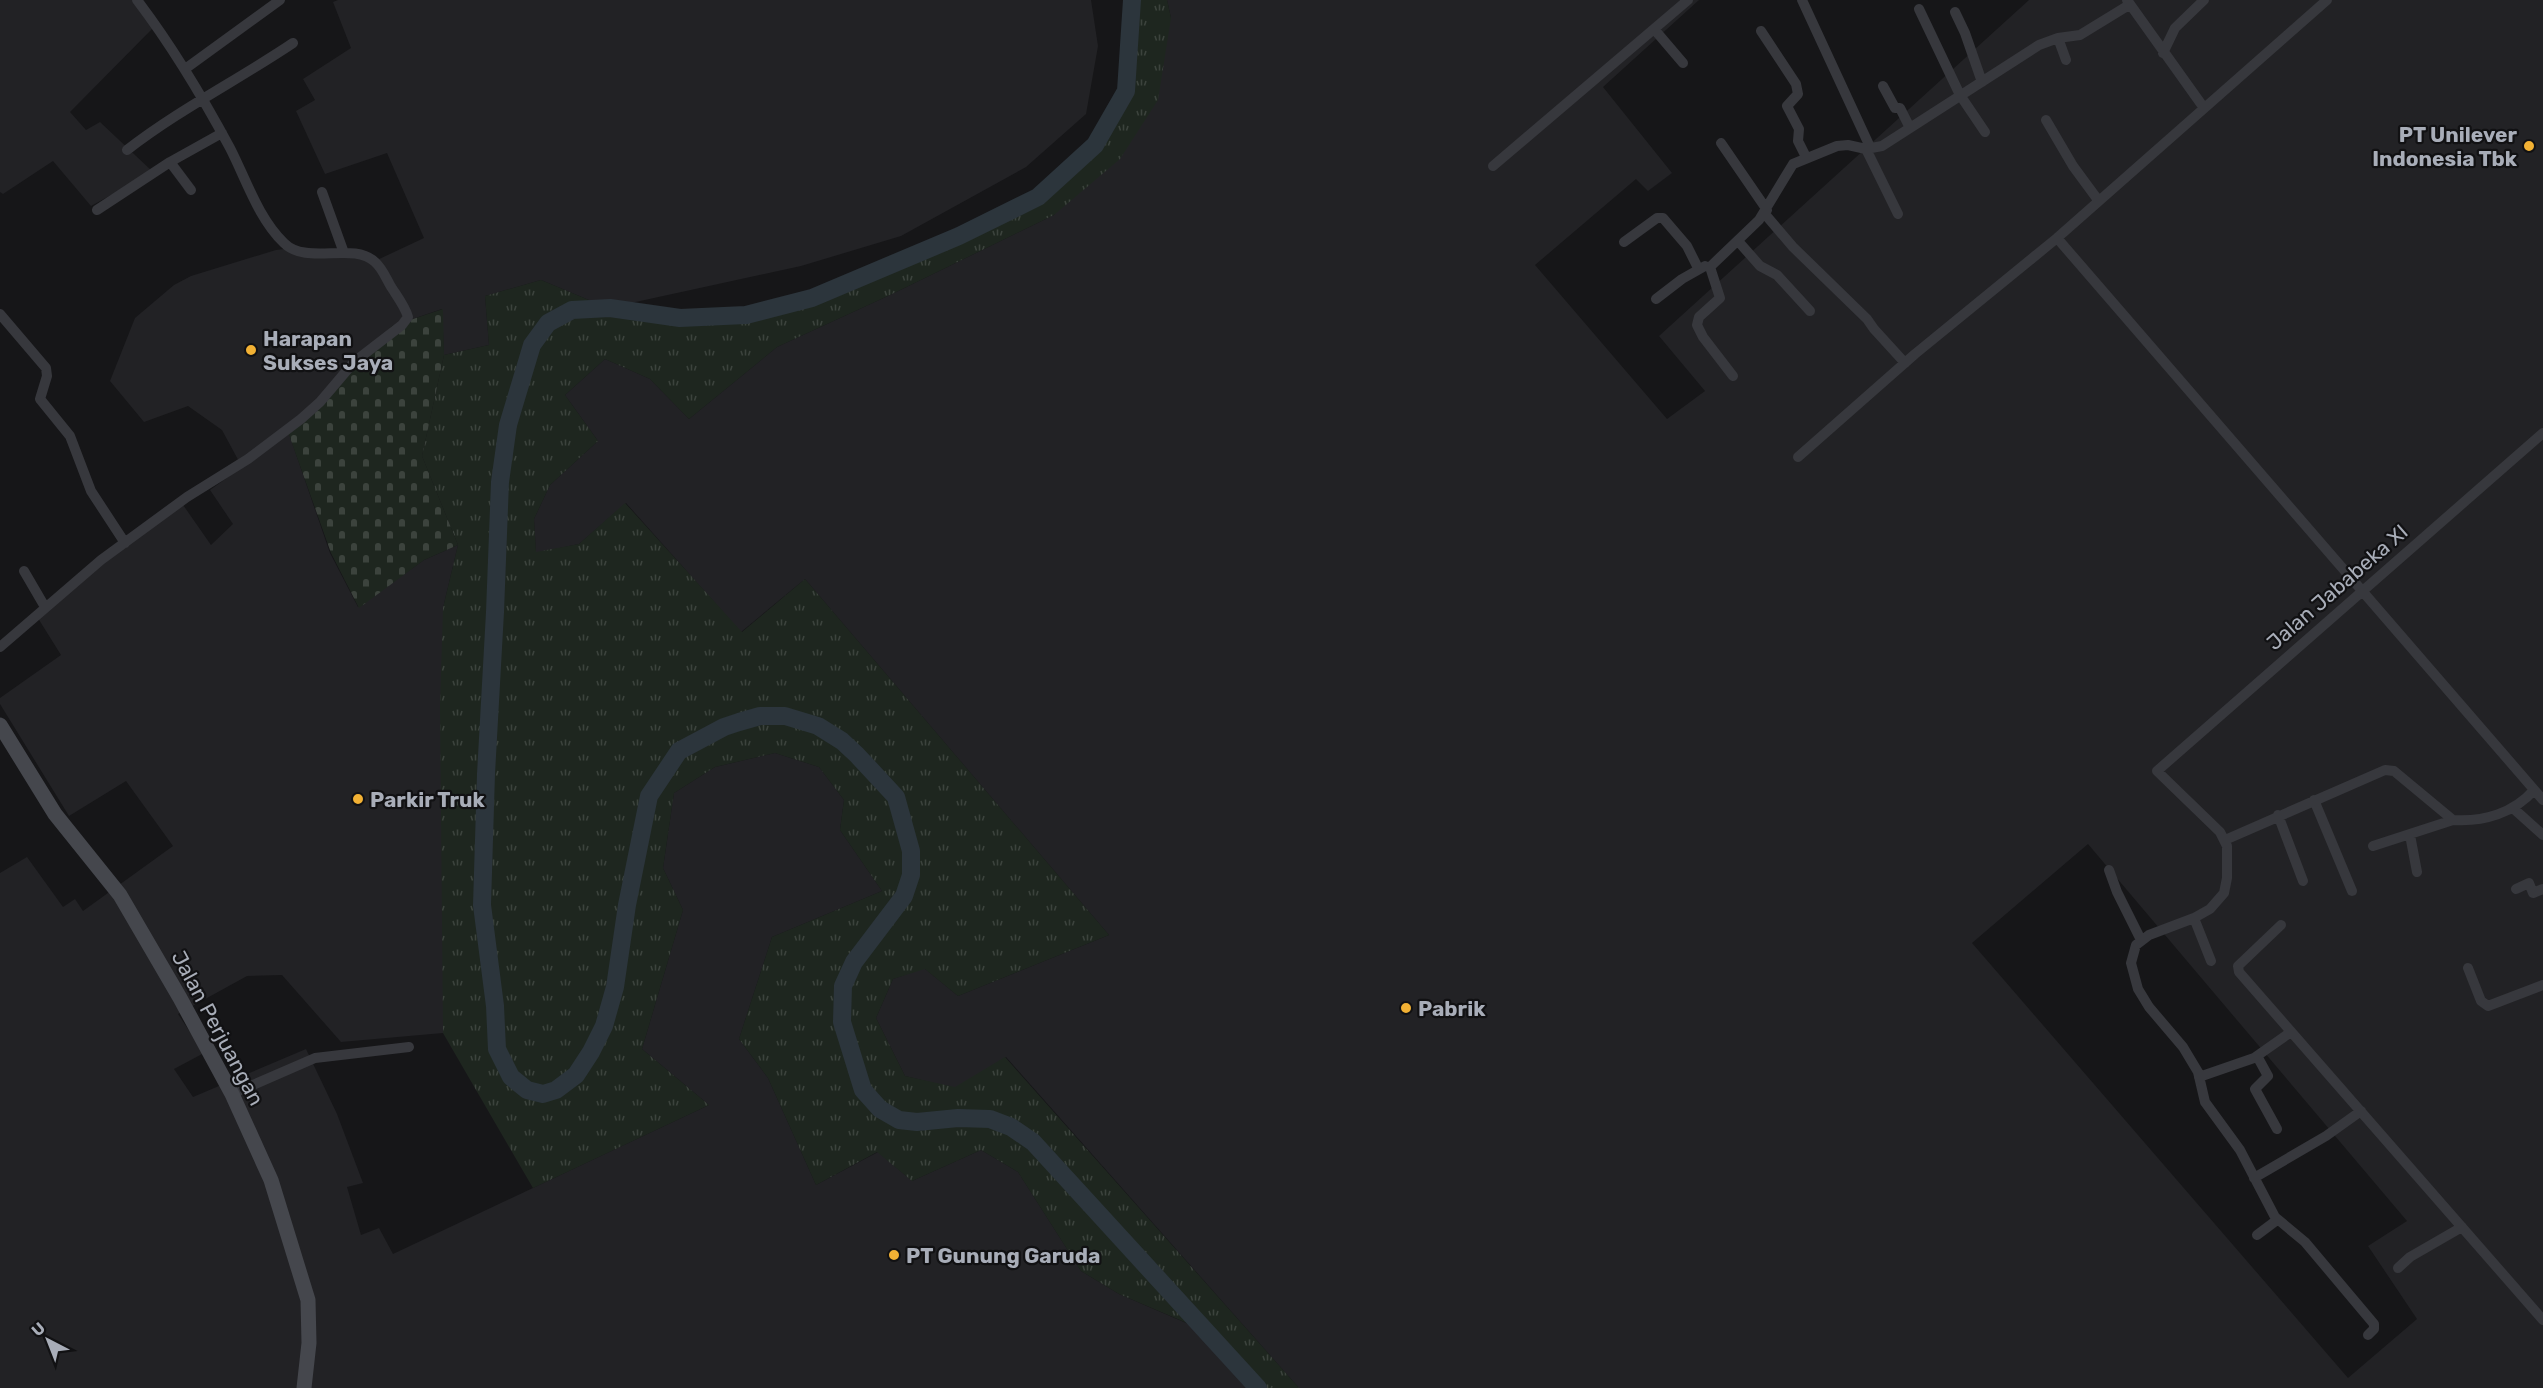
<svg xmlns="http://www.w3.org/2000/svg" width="2543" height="1388" viewBox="0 0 2543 1388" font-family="Rubik,sans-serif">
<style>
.built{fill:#222225;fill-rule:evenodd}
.grass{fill:url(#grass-tufts)}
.cemetery{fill:url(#cemetery-stones)}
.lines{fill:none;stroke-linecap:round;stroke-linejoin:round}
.river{stroke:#2c353c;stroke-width:18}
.street{stroke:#37383d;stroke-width:10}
.secondary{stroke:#45474d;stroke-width:15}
.poi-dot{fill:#f2b134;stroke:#111113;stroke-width:2}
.labels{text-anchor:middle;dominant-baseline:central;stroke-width:4.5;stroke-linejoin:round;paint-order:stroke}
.poi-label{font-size:21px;font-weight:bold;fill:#a8adb8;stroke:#111113;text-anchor:start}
.street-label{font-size:21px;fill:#a8adb8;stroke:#111113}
</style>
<defs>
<pattern id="grass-tufts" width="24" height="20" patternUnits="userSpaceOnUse" patternTransform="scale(1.5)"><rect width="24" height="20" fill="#1e261f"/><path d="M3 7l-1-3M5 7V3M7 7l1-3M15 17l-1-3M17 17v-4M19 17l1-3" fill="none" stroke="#3c433d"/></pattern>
<pattern id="cemetery-stones" width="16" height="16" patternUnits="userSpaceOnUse" patternTransform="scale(1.5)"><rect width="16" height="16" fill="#1e261f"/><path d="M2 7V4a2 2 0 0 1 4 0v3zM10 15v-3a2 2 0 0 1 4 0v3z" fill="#3c433d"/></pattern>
</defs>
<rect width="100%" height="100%" fill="#161618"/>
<path class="built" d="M0 0H134L154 27 70 112 86 130 100 122 153 172 91 206 53 161 3 194 0 192Z
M338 0H1091L1098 46 1086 114 1026 167 901 236 801 266 608 308 541 280 485 296 489 345 444 355 442 309 392 326 288 431 330 553 358 607 424 560 458 545 443 608V1033L341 1042 282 975 247 976 178 1014 204 1053 174 1069 193 1097 306 1049 337 1114 363 1183 347 1187 361 1235 379 1228 393 1254 709 1105 642 1049 683 910 663 868 674 793 715 767 775 753 819 767 844 800 840 830 882 891 772 937 739 1039 768 1078 816 1185 878 1152 912 1181 981 1150 1018 1172 1081 1271 1119 1294 1207 1332 1258 1388H0V873L27 857 63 907 75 899 83 911 173 846 126 781 69 816 0 704V698L61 655 36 615 181 502 211 545 233 524 210 490 242 467 222 430 188 406 144 422 110 381 135 318 174 285 191 276 276 250 301 247 340 251 375 261 424 238 387 153 325 174 296 111 315 100 303 79 351 48 333 2Z
M1167 0H1699L1603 87 1672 173 1648 191 1636 179 1535 265 1667 419 1705 391 1659 336 2029 0H2543V1388H1299L1006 1057 955 1088 905 1076 876 1018 893 979 924 968 958 996 1109 935 805 579 741 632 626 503 579 544 536 553 534 519 550 485 598 441 565 395 605 359 650 379 689 419 777 347 890 295 1054 215 1171 18ZM2088 844 2407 1221 2368 1246 2417 1319 2348 1378 1972 943Z"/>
<path class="grass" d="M1132 0H1167L1171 18 1158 100 1120 159 1054 215 890 295 777 347 689 419 650 379 605 359 565 395 598 441 550 485 534 519 536 552 579 544 625 503 742 632 805 579 1109 935 958 996 925 969 893 979 876 1018 905 1076 955 1087 1005 1057 1299 1388H1258L1208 1332 1119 1294 1081 1271 1018 1172 981 1150 912 1181 877 1152 816 1185 768 1078 739 1039 772 937 882 891 840 830 844 800 819 767 775 753 715 767 674 793 663 868 683 910 642 1049 709 1105 533 1188 443 1033 440 706 443 608 458 545 422 456 444 355 489 345 485 296 541 280 608 308 680 318 746 315 812 298 951 240 1038 197 1095 145 1126 91Z"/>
<path class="cemetery" d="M443 309 444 355 422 456 458 545 424 560 359 608 331 553 288 432 392 326Z"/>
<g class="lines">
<path class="river" d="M1132 0 1126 91 1095 145 1038 197 959 236 812 298 746 315 680 318 610 308 572 310 548 323 532 345 508 425 500 482 495 612 486 774 482 905 495 1006 497 1049 511 1077 527 1090 543 1094 556 1090 576 1075 591 1052 604 1026 615 987 627 905 649 796 679 751 724 727 739 722 760 716H785L818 726 842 741 857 755 896 797 911 851V875L904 896 854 962 843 986 842 1022 863 1090 880 1109 899 1120 917 1122 958 1118 990 1119 1011 1127 1033 1142 1258 1388"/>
<path class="street" d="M1802 0 1871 149
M2127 0 2204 108
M1919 9 1960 95 1985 132
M1955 12 1965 33 1982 82
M1654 29 1683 63
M1761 31 1796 84 1798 94 1787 106 1799 129 1798 141 1806 157
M2058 38 2066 60
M2163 53 2175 28 2204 0
M185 69 280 0
M1883 86 1895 108H1900L1910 128
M2046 120 2073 166 2098 200
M1721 143 1767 210
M1866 149 1898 214
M127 150C180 109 238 80 293 43
M170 162 191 190
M1493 166 1688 0
M322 192 344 253
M97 210 170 162 222 133
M1764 213 1793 247 1867 319 1874 329 1905 363
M2057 238 2543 800
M1738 241 1760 266 1777 275 1810 311
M1624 242 1657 218H1663L1687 246 1698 268
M1710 267 1759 220 1793 164 1837 146 1848 145 1866 149 1882 146 2039 45 2058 38 2080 35 2129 5
M1710 267 1720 298 1699 317 1697 325 1703 337 1733 376
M1656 299 1682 279 1705 266
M0 314 46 368 47 376 40 399 70 436 91 491 125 543
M1798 457 1915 354 2057 238 2327 0
M24 571 45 607
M0 647 101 560 187 497 248 459 301 419 320 402 354 362 402 325 408 317C405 306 396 295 390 285 386 278 382 268 375 262 353 241 307 266 284 243 258 218 246 179 230 148 202 96 172 46 137 0
M2314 800 2352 891
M2514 809 2543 835
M2278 815 2303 881
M2410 835 2417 872
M2225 840 2385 770 2394 771 2453 820C2484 822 2514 813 2534 790
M2373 846 2453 820
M2109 870 2117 892 2141 940
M2516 889 2529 883 2533 893 2543 889
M2194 918 2211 961
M2281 925 2238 966 2239 972 2543 1320
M2468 968 2481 1001 2488 1006 2543 985
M2257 1056 2268 1076 2255 1089 2277 1129
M2199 1077 2254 1058 2291 1032
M232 1094 315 1058 409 1047
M2254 1178 2326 1136 2361 1111
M2257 1235 2277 1220
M2398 1268 2410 1257 2462 1227
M2368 1335 2374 1329V1324L2305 1242 2275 1217 2240 1150 2205 1102 2198 1072 2183 1047 2149 1007 2138 989 2131 963 2136 945 2149 935 2194 918 2210 909 2224 893 2227 878V846L2220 832 2157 771 2543 433"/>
<path class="secondary" d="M0 725 55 814 120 895 180 998 232 1094 271 1180 308 1300 309 1343 304 1388"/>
</g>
<g class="poi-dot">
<circle cx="2529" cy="146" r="6"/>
<circle cx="251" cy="350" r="6"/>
<circle cx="358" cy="799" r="6"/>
<circle cx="1406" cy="1008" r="6"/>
<circle cx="894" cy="1255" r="6"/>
</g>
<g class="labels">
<g class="poi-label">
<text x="2517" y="134" text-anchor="end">PT Unilever<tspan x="2517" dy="24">Indonesia Tbk</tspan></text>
<text x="263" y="338">Harapan<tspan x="263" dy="24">Sukses Jaya</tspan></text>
<text x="370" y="799">Parkir Truk</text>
<text x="1418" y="1008">Pabrik</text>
<text x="906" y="1255">PT Gunung Garuda</text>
</g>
<g class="street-label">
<text transform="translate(2337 587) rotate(-41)">Jalan Jababeka XI</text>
<text transform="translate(218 1028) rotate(62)">Jalan Perjuangan</text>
</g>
</g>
<g transform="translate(48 1340) rotate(318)" stroke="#111113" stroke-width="4.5" paint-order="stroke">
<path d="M0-4.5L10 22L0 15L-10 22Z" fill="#a8adb8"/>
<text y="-9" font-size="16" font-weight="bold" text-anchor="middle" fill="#a8adb8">U</text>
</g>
</svg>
